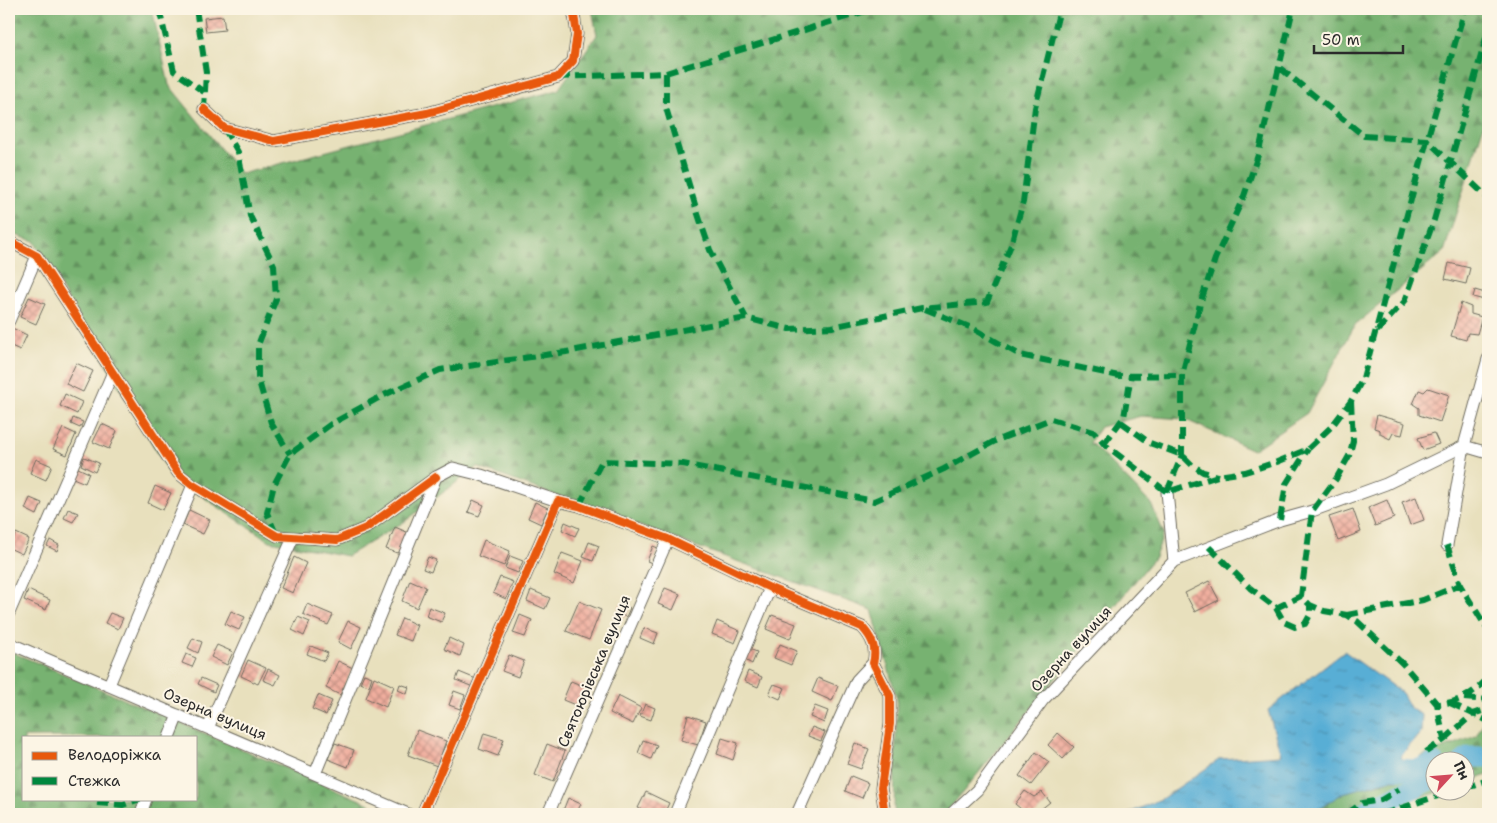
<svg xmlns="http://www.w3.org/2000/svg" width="1497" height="823" viewBox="0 0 1497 823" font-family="'Shantell Sans',sans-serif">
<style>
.forest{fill:url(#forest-firs);stroke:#516e4e;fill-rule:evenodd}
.water{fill:url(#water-ripples);stroke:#426c80}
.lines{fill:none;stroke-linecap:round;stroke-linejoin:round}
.river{stroke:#59aed5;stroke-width:21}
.building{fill:url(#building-cross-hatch)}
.minor-casing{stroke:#6d6a5e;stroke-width:13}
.minor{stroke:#fff;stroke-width:11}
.quiet{stroke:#00873e;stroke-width:6;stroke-dasharray:12 6;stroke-linecap:butt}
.cycleway-casing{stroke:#fcf5e5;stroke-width:11}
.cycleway{stroke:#e8590c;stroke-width:8}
.labels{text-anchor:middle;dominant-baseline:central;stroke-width:4;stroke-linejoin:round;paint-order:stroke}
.street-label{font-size:15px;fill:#2b2b2b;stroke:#fcf5e5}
</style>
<defs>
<pattern id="forest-firs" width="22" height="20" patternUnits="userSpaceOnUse" patternTransform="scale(1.25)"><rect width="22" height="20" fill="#77b271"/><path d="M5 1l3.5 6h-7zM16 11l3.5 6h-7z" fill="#62915d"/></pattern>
<pattern id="water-ripples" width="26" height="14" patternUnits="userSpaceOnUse" patternTransform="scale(1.25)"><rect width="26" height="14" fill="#59aed5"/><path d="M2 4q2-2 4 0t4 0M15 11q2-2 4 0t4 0" fill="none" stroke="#4a8ead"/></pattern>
<pattern id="building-cross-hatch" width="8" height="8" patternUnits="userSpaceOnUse" patternTransform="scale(1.25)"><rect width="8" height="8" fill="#f0ae9e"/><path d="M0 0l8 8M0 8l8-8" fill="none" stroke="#c38e81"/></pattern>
</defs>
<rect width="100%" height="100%" fill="#fcf5e5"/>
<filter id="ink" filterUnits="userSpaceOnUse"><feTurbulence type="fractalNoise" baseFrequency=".02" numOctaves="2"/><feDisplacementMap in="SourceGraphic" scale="10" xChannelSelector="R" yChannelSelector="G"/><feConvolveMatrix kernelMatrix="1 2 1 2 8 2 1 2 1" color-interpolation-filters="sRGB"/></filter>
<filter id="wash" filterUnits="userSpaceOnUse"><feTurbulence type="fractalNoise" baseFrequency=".0096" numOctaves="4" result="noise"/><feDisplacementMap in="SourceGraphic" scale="20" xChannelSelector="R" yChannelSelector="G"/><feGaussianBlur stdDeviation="1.12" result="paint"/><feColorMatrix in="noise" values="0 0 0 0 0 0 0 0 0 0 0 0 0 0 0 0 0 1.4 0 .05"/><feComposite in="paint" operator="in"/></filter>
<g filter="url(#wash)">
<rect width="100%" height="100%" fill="#e8e0bd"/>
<path class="forest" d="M9 9H152L169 85 241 174 558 90 597 35 592 9H1488V111L1444 252 1355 325 1307 413 1253 450 1184 419 1141 416 1100 427 1090 442 1151 504 1164 533 1155 557 945 814H897L894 810 897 699 872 610 477 467 404 522 347 556 270 541 171 476 34 241 9 233Z
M9 651 169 718 393 814H9ZM24 737H196V799H24Z
M1488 714V775L1465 783 1464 760H1434V790L1443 791 1429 795 1367 808 1358 814H1311L1343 793 1390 780H1398L1420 757 1476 736Z"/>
<path class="water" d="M1344 651 1402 693 1411 709 1422 715 1421 732 1401 756 1407 771 1398 780H1390L1343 793 1311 814H1127L1163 798 1220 759 1281 755 1268 710Z"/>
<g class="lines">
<path class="river" d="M1464 761 1470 757H1488
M1397 769 1417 770 1434 763
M1360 814 1434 778"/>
</g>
<g id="blocks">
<path class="building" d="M223 16 225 30 206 32 204 18Z
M1449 263 1470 268 1466 284 1445 279Z
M1475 290 1485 293 1484 300 1473 297Z
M29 297 45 304 36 324 20 317Z
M1461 303 1471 307V314L1482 317 1477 334 1468 333 1466 340 1451 336Z
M12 328 27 335 20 350 9 345V335Z
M76 363 93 371 83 392 66 384Z
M1428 388 1449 395 1440 422 1419 415V408L1413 404 1419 390 1424 392Z
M65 394 82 402 77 414 60 406Z
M1377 415 1405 423 1402 435 1393 433 1390 439 1380 434V430L1374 428Z
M73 418 83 422 80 428 71 424Z
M102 424 117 431 109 449 93 442Z
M63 428 76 434 67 455 53 449Z
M1434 433 1439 444 1423 450 1418 438Z
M84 457 99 463 95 472 81 465Z
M36 459 52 466 46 480 30 473Z
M78 468 89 473 85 483 73 478Z
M155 486 171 493 163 510 148 503Z
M1416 497 1424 520 1410 525 1402 502Z
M30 498 42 503 37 515 25 509Z
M473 500 484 505 479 516 468 512Z
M1387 500 1394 518 1375 526 1368 508Z
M535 502 548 508 541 524 528 518Z
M68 509 78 513 73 522 64 518Z
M1353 509 1361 532 1338 541 1329 517Z
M189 510 210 520 203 534 183 525Z
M565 522 579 528 575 536 562 530Z
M395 527 409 533 400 554 386 549Z
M16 533 29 539 22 554 9 548Z
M50 540 59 545 57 551 47 546Z
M484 540 510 551 504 566 478 556Z
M589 542 599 546 593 561 583 557Z
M653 546 658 548 652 563 647 561Z
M562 553 583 561 574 583 554 574Z
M510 556 523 561 518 573 505 568Z
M294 557 306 563 293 593 281 588Z
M428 557 436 560 431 572 423 569Z
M500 577 513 582 506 599 493 593Z
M410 580 426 587 417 608 402 601Z
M1209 581 1219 600 1195 612 1185 593Z
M665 588 680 594 673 610 658 604Z
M28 590 50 600 46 610 24 600Z
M531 590 550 598 545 609 527 601Z
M579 601 601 610 589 640 566 631Z
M307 604 333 615 328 625 303 614Z
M621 604 630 608 626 617 617 613Z
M429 607 445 613 441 622 426 616Z
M231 611 245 617 239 630 225 624Z
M110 613 123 618 118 629 105 623Z
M520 615 532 620 525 637 513 633Z
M772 615 796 624 790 639 766 629Z
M298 617 310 622 304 636 292 630Z
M402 618 417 625 411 641 395 635Z
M348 621 361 627 351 649 338 642Z
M717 621 740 631 735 643 712 634Z
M644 628 658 633 654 644 640 638Z
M193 638 202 642 198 653 188 648Z
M449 638 464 645 460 656 444 649Z
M780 644 797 651 791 665 774 658Z
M217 645 233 652 227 665 211 657Z
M311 646 328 653 324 661 307 654Z
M749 649 757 652 752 664 745 660Z
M186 654 196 658 192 667 182 663Z
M509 655 524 661 518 677 502 671Z
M248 660 266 668 258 684 241 676Z
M338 661 353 668 340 695 326 688Z
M268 669 280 675 275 685 263 680Z
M748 671 762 677 758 687 744 681Z
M459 672 476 679 473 687 456 680Z
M364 674 372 677 369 686 360 683Z
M374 677 394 686 386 707 366 698Z
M201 678 217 685 214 692 198 684Z
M818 678 838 686 832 701 812 692Z
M571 681 588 688 580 707 563 700Z
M400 684 409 687 407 694 398 690Z
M774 684 785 688 780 699 769 694Z
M454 691 465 695 460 709 449 705Z
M318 695 332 701 326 715 312 709Z
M618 696 641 708 633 724 610 713Z
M645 704 655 708 651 720 640 716Z
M815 706 828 711 824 723 810 717Z
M688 715 706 721 698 745 681 740Z
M812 727 825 732 821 741 808 736Z
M417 730 446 741 437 766 408 755Z
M484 733 504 739 498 756 479 749Z
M1058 733 1074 747 1063 759 1048 745Z
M722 738 738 743 733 760 717 754Z
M643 740 657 745 651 759 638 753Z
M335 743 354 750 348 767 328 759Z
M855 743 869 749 861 769 847 764Z
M547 744 565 751 553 782 535 775Z
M1036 752 1049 762 1031 785 1019 776Z
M851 776 868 783 862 798 845 791Z
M1025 791 1034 797 1042 792 1050 802 1035 814H1027L1015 804Z
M646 792 669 803 664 814H651L638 808Z
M568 798 581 804 576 814 562 813Z"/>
</g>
</g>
<g filter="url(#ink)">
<use href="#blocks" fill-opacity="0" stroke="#6d6a5e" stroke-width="1"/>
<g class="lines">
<defs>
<path id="minor" d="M204 109 224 128 274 141 427 113 558 77 573 61 577 34 573 9
M9 241 37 256 178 473 193 485 277 536 337 540 366 528 436 477
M9 321 37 256
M1464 446 1488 453
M1447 545 1464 446 1488 359
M1174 561 1280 520 1312 511 1386 484 1464 446
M9 613 113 372
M9 643 408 814
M109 685 193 485
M208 728 293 538
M169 737 178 715
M315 774 436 477 453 468 481 475 558 501
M141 814 146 799
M422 814 558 501 579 506 668 539 770 588 862 627C872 638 877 648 873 663L890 696V724L881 788 885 814
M548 814 668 539
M675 814 770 588
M797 814 857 680 873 663
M951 814 977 790 1043 700 1174 561 1167 492"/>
</defs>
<use href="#minor" class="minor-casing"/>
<use href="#minor" class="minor"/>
<path class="quiet" d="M159 9 174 71 204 92
M196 9 206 72 204 109
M1280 68 1364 136 1427 140 1488 198
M666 73V108L696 208 710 250 746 318
M558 77 666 73 872 9
M224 128 238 152 250 216 274 265 276 299 258 345V378L271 423 290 454
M925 309 972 328 1020 355 1119 376 1182 375
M1377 331 1405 301 1434 220 1488 31
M1351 401 1353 441 1349 456 1336 479 1312 511 1301 596 1310 605 1324 611 1347 615 1357 621 1403 664 1437 704C1459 703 1473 694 1488 678
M1121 422 1150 443 1182 455 1192 465 1203 472 1218 476
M1104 444 1124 417 1131 375
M1167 492 1182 455V375L1200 304 1215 259 1244 196 1258 155 1293 9
M579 506 602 461 683 464 874 501 944 469 995 441 1051 419 1094 432 1104 444 1167 492 1218 476 1245 472 1277 462 1308 449 1332 426 1351 401 1363 378 1427 140 1465 9
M1280 520 1286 484 1308 449
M276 534 267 513 274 485 290 454 331 424 382 396 440 370 566 352 746 318 789 329 832 327 922 308 987 302 1011 245 1023 202 1035 108 1060 9
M1447 545 1460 585 1488 630
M1209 547 1250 588 1276 608 1284 622 1295 627 1305 624 1310 615V605
M1276 608 1301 596
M1347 615 1423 600 1460 585
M1464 698 1488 700
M1450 703 1488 721
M1444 740 1473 714 1488 709
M1426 752 1444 740 1437 704
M1464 788 1488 780
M97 803 123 805 140 799
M1347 814 1362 803 1381 800 1399 789
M1383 814 1456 790"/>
<defs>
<path id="cycleway" d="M204 109 224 128 274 141 427 113 558 77 573 61 577 34 573 9
M9 241 37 256 178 473 193 485 277 536 337 540 366 528 436 477
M422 814 558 501 579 506 668 539 770 588 862 627C872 638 877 648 873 663L890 696V724L881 788 885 814"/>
</defs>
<use href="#cycleway" class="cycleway-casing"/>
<use href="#cycleway" class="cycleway"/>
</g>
</g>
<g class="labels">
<g class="street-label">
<text transform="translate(1071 649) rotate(-47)">Озерна вулиця</text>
<text transform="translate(594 671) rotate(-67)">Святоюрівська вулиця</text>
<text transform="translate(215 714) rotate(23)">Озерна вулиця</text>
</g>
</g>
<rect width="1497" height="823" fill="none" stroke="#fcf5e5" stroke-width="30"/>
<rect x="22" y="736" width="175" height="65" fill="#fcf5e5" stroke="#a8a49b"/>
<rect x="32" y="752" width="25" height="8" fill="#e8590c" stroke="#a8a49b"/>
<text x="68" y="760" font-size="15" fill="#2b2b2b">Велодоріжка</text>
<rect x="32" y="777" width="25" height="8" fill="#00873e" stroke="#a8a49b"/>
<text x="68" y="786" font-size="15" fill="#2b2b2b">Стежка</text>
<g transform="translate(1450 776) rotate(64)"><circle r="24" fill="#fcf5e5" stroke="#a8a49b"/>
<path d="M0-4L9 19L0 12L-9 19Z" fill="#d1495b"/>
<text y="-8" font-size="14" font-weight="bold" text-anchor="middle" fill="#2b2b2b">Пн</text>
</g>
<path d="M1314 45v8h89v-8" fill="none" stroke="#2b2b2b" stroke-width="2.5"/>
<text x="1322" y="45" font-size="15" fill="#2b2b2b" stroke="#fcf5e5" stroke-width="4" paint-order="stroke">50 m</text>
</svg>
